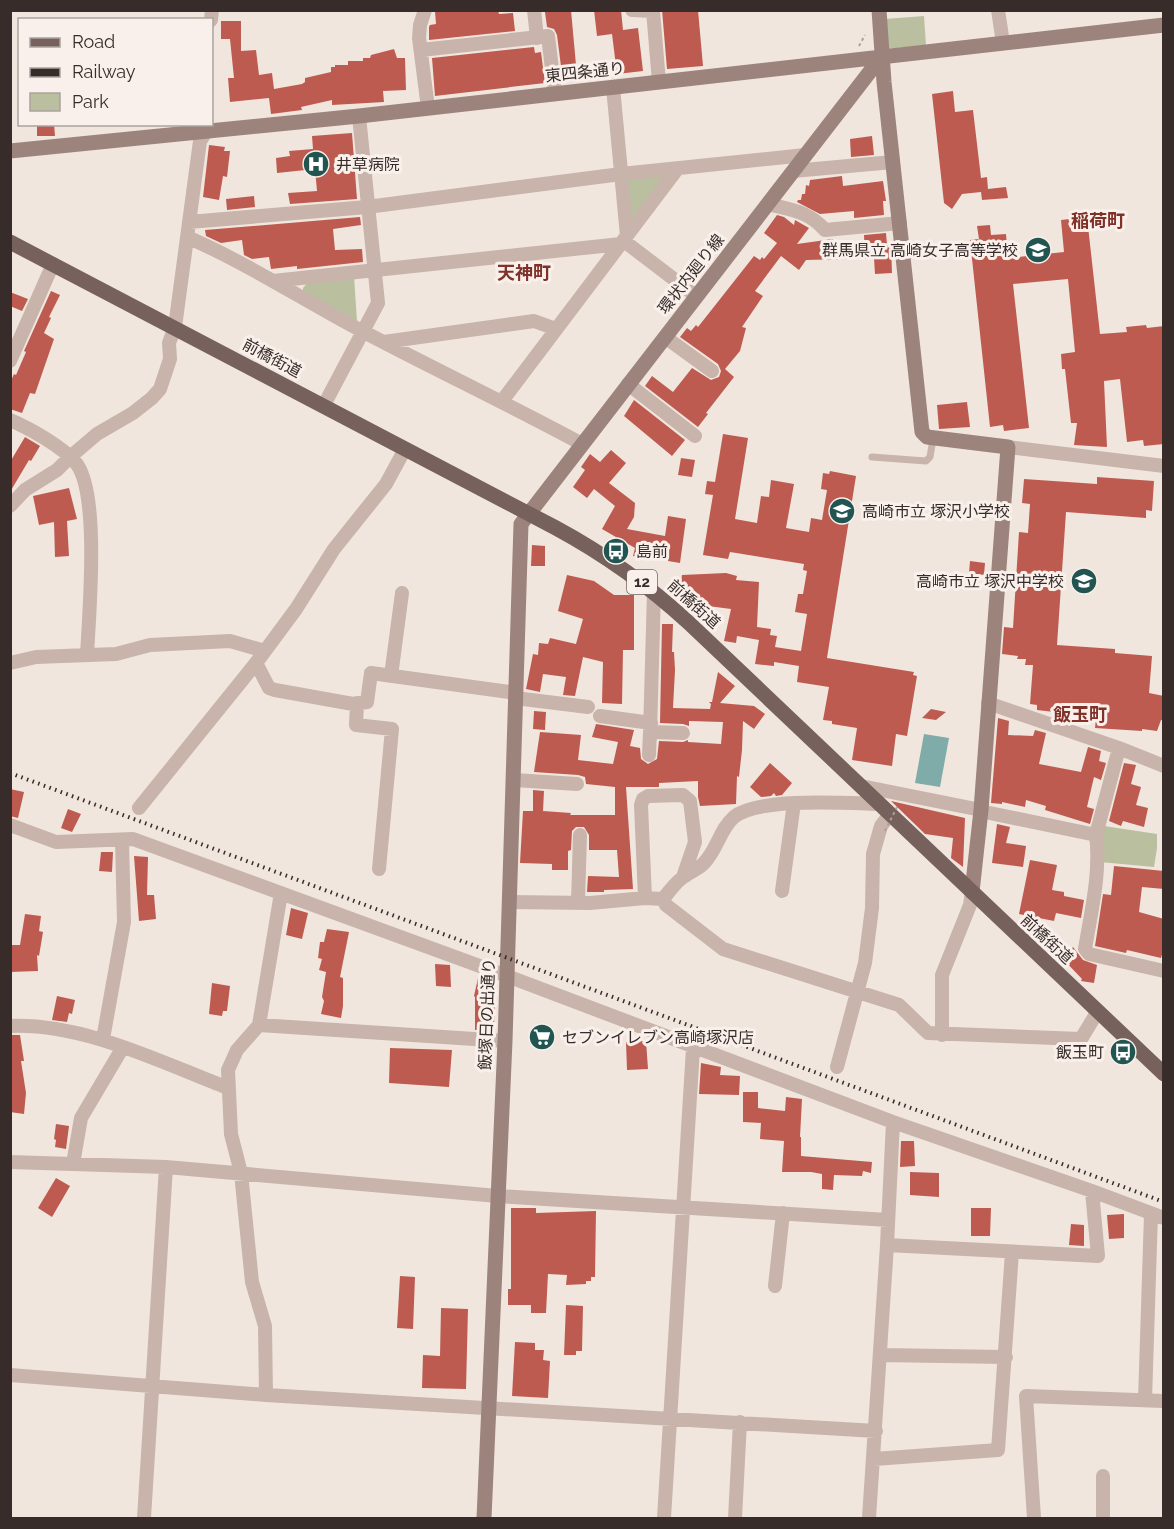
<svg xmlns="http://www.w3.org/2000/svg" width="1174" height="1529" viewBox="0 0 1174 1529" font-family="Raleway,'Noto Sans JP',sans-serif">
<style>
.green{fill:#b9bf9f}
.water{fill:#7faca8}
.building{fill:#be5b50}
.lines{fill:none;stroke-linecap:round;stroke-linejoin:round}
.path{stroke:#b49e95;stroke-width:2;stroke-dasharray:3 3;stroke-linecap:butt}
.lane{stroke:#c8b4ab;stroke-width:7}
.street{stroke:#c8b4ab;stroke-width:14}
.secondary{stroke:#9c847c;stroke-width:15}
.primary{stroke:#77615c;stroke-width:15}
.rail{stroke:#372c2a;stroke-width:4;stroke-dasharray:1.5 4.5;stroke-linecap:butt}
.path-bridge{stroke:#b49e95;stroke-width:2;stroke-dasharray:3 3;stroke-linecap:butt}
.labels{text-anchor:middle;dominant-baseline:central;stroke-width:6;stroke-linejoin:round;paint-order:stroke}
.shield{fill:#f9f0eb;stroke:#716764;stroke-width:1.5}
.shield-label{font-size:15px;font-weight:bold;fill:#372c2a}
.street-label{font-size:16px;fill:#372c2a;stroke:#f9f0eb}
.poi-label{font-size:16px;fill:#372c2a;stroke:#f9f0eb;text-anchor:start}
.neighbourhood-label{font-size:18px;font-weight:bold;fill:#803128;stroke:#f9f0eb}
</style>
<rect width="100%" height="100%" fill="#f1e6de"/>
<path class="green" d="M924 16 926 45 887 49 885 19Z
M673 171 628 231 623 176Z
M354 276 357 321 303 293V288L308 282Z
M1104 826 1157 834V848L1154 867 1100 862Z"/>
<path class="water" d="M924 734 949 738 940 787 915 783Z"/>
<path class="building" d="M436 10H498L499 14 513 13 515 31 429 40V27L430 25 436 24 435 12Z
M555 10H571L576 65H581L582 76 578 77 579 81 563 82 557 35 554 29 547 27 545 12Z
M594 10H621L623 30 638 28 643 71 617 74 612 34 597 36Z
M662 10H698L703 66 667 69Z
M221 21H241V51L256 50 259 75 272 73 274 89 302 84 305 82V78L331 72V67H335V65H348V61H363V58H370L371 55 394 49 397 58H405L406 90 383 91 384 102 332 105V100L301 107 302 110 271 114 269 98 230 102 228 78H234L230 39H221Z
M534 47 535 53 541 52 545 83 435 96 432 58Z
M953 91 955 112 973 110 981 178 987 177 988 189 1006 187 1008 198 982 200 981 192 962 194 952 209 944 203 932 94Z
M37 124H54L55 136H37Z
M352 133 357 199 290 204 288 193 317 191 315 169 277 173 276 158 290 156 289 151 313 149 312 136Z
M872 136 874 155 851 157 850 139Z
M209 145 225 147 224 151H230L227 177 223 176 219 200 203 197Z
M842 176 843 186 883 181 886 201H883L884 215 854 218V211L820 214 797 202 798 200H801L802 194H805L806 185 809 186 810 180Z
M254 196 255 207 227 210 226 199Z
M777 215 784 217 794 225 795 220 809 228 797 244 833 239V246L844 245 846 259 806 260 799 270 781 256 755 291 763 296 742 327 746 328 740 351 725 369 734 377 706 413 708 414 698 427 645 386 652 376 673 392 692 368 711 380 719 377 721 371 718 364 680 337 687 328 691 331 696 325 698 327 754 256 760 260 762 257 764 259 777 243 764 233Z
M360 217 361 225 333 229 335 250 362 249 363 262 297 269V266L271 269 269 257 252 259 244 255 242 240 221 243 206 236 205 230Z
M1087 217 1100 334 1127 332 1126 327 1146 325 1147 328 1164 326V444L1144 446 1143 440 1127 442 1120 379 1104 381 1107 447 1074 445 1077 423H1071L1065 369H1062L1061 354 1075 352 1068 279 1013 284 1029 428 1004 431 1003 425 990 427 970 240 979 239 977 226 990 225 991 235 1006 234 1008 258 1064 252 1061 220Z
M886 233 887 245H891L892 273 875 274 874 258 865 259 864 235Z
M51 291 60 295 49 317 51 318 44 333 54 339 35 394 30 393 22 413 10 409V383L14 374 16 375 26 352 24 351Z
M10 292 28 299 22 311 10 306Z
M634 400 685 440 672 456 624 416Z
M967 402 970 427 939 429 937 405Z
M723 434 748 438 735 519 757 523 761 496 769 497 771 480 794 484 786 528 809 532 811 518 822 520 827 490 821 489 823 473 829 474 830 471 856 476 827 658 914 672 913 675 917 676 907 736 896 734 892 766 852 760 857 728 832 724V721L823 720 829 687 797 682 799 666 774 662V666L755 664 759 640 737 636 736 643 724 641 731 609 708 606V615L694 607 697 602 680 589 682 575 726 573 737 576 736 580 759 582 757 627 771 629 770 635 777 636 775 647 801 651 807 614 795 612 798 594H803L807 571 803 570 804 564 730 552 728 559 703 555 713 495 705 494 707 481 715 482Z
M25 437 40 446 31 461 29 460 10 492V462Z
M611 450 626 463 609 483 635 503 634 517 627 529 665 536 668 516 686 519 680 563 668 561 669 557 649 554 648 559 633 556 635 548 602 529 615 506 594 489 587 498 573 487 585 470 581 467 590 454 600 462Z
M681 458 695 460 692 477 678 475Z
M1097 477 1154 481 1152 511 1146 510V518L1066 512 1057 645 1115 649V653L1152 656 1149 693 1164 696V720H1161L1157 731 1142 729V731L1095 728 1096 719 1062 717 1063 713 1037 710V705L1030 704 1033 665H1025L1026 659H1017L1018 656 1002 654 1004 627 1013 628 1019 532 1028 533 1030 504 1022 503 1024 479 1097 484Z
M69 488 77 519 67 521 69 556 55 557 54 522 39 525 33 496Z
M532 545 545 546V566H531Z
M970 561 985 563 984 575 969 573Z
M567 575 594 581 614 595H634V650H623L622 704 602 703 603 662 583 657 575 696 563 695 566 677 543 674 540 692 526 689 533 654 538 655 539 643 548 644 550 638 576 644 583 619 558 611Z
M662 624H673L672 652H674L675 670 673 708 710 709 711 704 709 702H712L718 672 735 686 720 703 754 706 765 714 754 729 743 721 742 750 739 777 737 776 736 804 700 806 698 797V781L659 783V787H626L633 889 604 890V892H587L588 876 619 877 617 850H589V835L584 827H576L572 831 571 850 568 851V870H552V864L520 863 523 811H533V790L544 791 543 811 571 813 570 815H615V787L586 784 585 777 578 775 534 772 540 732 581 735 578 760 613 764 618 742 592 737 596 724 634 730 630 746 640 748 641 759 648 764 657 759 659 741 683 742 688 740V742L721 744 723 722 689 721V726L683 724 660 723Z
M931 709 946 712 936 720 922 718Z
M534 711 546 712 545 730 533 729Z
M998 718 1009 721 1008 735 1033 736 1035 730 1046 733 1039 764 1081 772 1088 747 1101 751 1099 761 1106 763 1101 780 1094 777 1087 807 1094 809 1090 824 1045 810 1046 806 1026 800 1025 807 1002 802V804L991 803Z
M770 763 792 783 782 795 776 796 774 793 771 796 761 797 750 787Z
M1124 763 1136 765 1131 784 1141 787 1136 805 1148 808 1144 827 1123 821 1121 826 1109 821Z
M10 789 24 792 18 818 10 816Z
M891 801 965 818 963 867 951 858 953 838 925 834Z
M68 809 81 814 72 832 61 828Z
M997 824 1010 827 1006 843 1026 846 1023 867 992 863Z
M101 852H113L112 872 99 871Z
M134 856 148 857 147 895H154L156 919 139 921Z
M1030 860 1057 865 1052 890 1064 892V896L1084 900 1081 918 1056 913 1054 921 1019 914Z
M1114 866 1164 871V889L1142 887 1139 912 1164 919V948L1161 958 1127 950 1126 953 1095 946 1103 894 1111 895Z
M291 908 308 913 302 939 286 935Z
M25 914 41 916 39 931 43 932 39 956 37 955 38 971 10 972V945H20Z
M327 929 349 932 340 977 343 978V1006L341 1018 321 1014 324 1001 322 997 326 972 319 970 322 959 318 958 320 942H324Z
M1073 947 1083 960 1097 965 1094 983 1081 981 1082 979 1062 958Z
M435 964 450 965 451 987 436 986Z
M478 978 490 982 485 1006H495L494 1024H482L481 1030H475V997L474 996Z
M212 983 230 986 227 1011H223L222 1016 209 1014Z
M57 996 75 1000 72 1014 69 1013 67 1022 52 1020Z
M10 1035H20L24 1061H21L26 1093 24 1114 10 1112Z
M646 1041 648 1069 627 1070 626 1042Z
M390 1048 452 1050 449 1087 389 1083Z
M701 1063 721 1067 720 1075 740 1076 739 1095 699 1094Z
M743 1092H758V1108L785 1111 786 1097 802 1099 800 1137H801V1156L872 1162 871 1173 863 1171 862 1176 834 1175 833 1190 822 1189V1174L811 1172H782L784 1141 760 1139 761 1123 743 1122Z
M56 1124 69 1126 66 1149 55 1147 56 1140 54 1139Z
M901 1141H914L915 1166 900 1167Z
M910 1172 939 1173V1197L910 1195Z
M56 1178 70 1186 52 1217 38 1208Z
M511 1208H536V1213L596 1211 595 1277H591V1281H586V1284L566 1285 567 1275 548 1274 546 1313H531V1305H508V1289H511Z
M971 1208H991L990 1236H971Z
M1124 1214V1238L1109 1239 1107 1215Z
M1071 1224 1084 1225V1246L1069 1245Z
M400 1276 415 1277 413 1329 397 1328Z
M566 1305 583 1306 582 1351H576V1355H564Z
M441 1308 468 1309 466 1389 422 1388 423 1355 440 1356Z
M515 1342 535 1343V1350H544L543 1360 550 1361 548 1398 512 1396Z"/>
<g class="lines">
<path class="path" d="M859 46 865 35"/>
<path class="lane" d="M872 457 926 461 930 457 933 439"/>
<path class="street" d="M425 10 420 25 419 38 428 108
M534 10 537 38
M632 10 653 11 659 82
M998 10 1003 43
M211 20 212 10
M421 50 548 36 555 94
M613 87 627 236
M793 171 893 162
M768 204C791 210 808 211 825 230L900 223
M189 222 367 207 621 174 805 155
M187 237C249 264 305 301 364 332 436 370 510 405 582 444
M624 241 696 296
M273 281 621 244
M665 337 712 371
M384 342 534 321 556 329
M10 361 53 264
M628 384 695 436
M502 401 678 168
M324 405 378 303 359 116
M10 420C29 428 63 447 76 463 100 493 89 614 87 655
M1008 447 1164 466
M10 506 25 490 57 470 70 457 97 434 133 413 152 398 160 389 170 359 169 343 175 327 200 141 206 132V124
M654 592 650 732 683 733
M10 663 36 657 116 654 150 645 230 641 265 651
M256 663 269 688 275 690 353 704 367 702 371 673 516 693
M391 676 402 593
M515 698 588 707
M357 703 356 725 392 729 379 869
M988 703 1119 748 1164 766
M600 716 651 723
M1119 748 1096 835C1101 872 1091 912 1085 949L1089 954 1164 971
M649 755 650 732
M514 780 577 784
M861 786 981 810
M139 808 256 663 296 609 334 549 386 484 405 449
M980 811 1096 835
M10 825 56 842 133 839 507 976 893 1122 1092 1191 1164 1218
M782 891 794 803
M645 898 641 805 643 799 648 796 683 795 690 801 695 842 683 877
M663 899 666 905 723 949 899 1005 928 1033 1081 1039 1098 1011
M509 902 590 903 645 898 663 899C670 891 676 881 685 876 691 871 699 869 704 863 717 850 720 829 734 817 759 797 846 803 879 804
M578 902 580 835
M259 1025 505 1041
M10 1026C84 1023 160 1062 228 1088
M942 1035V975L970 905 972 892
M103 1039 124 922 122 840
M837 1067 865 963 872 908 873 854 881 826 890 814
M10 1162 166 1167 498 1196 888 1220
M73 1164 81 1118 123 1047
M887 1245 1098 1256 1092 1191
M775 1286 783 1213
M880 1355 1006 1357
M10 1375 266 1395 876 1431
M266 1395 265 1326 252 1282 241 1173 231 1134 228 1070 237 1050 259 1025 281 893
M1145 1400 1151 1214
M874 1459 998 1450 1012 1252
M144 1518 166 1167
M664 1518 693 1048
M735 1518 740 1422
M869 1518 887 1245 893 1122
M1034 1518 1026 1396 1164 1401
M1103 1518V1476"/>
<path class="secondary" d="M879 10 884 82 922 432 927 437 1008 447 981 810 972 892
M10 151 359 116 1164 25
M484 1518 505 1041 521 524 882 56"/>
<path class="primary" d="M10 242 556 528C604 554 648 585 689 623L1164 1074"/>
<path class="rail" d="M10 773 1164 1202"/>
<path class="path-bridge" d="M885 831 898 805"/>
</g>
<defs>
<symbol id="hospital-disc" viewBox="-11 -11 22 22"><circle r="9.5" fill="#225552" stroke="#f9f0eb"/><path d="M-5-5h3v3.5h4V-5h3V5h-3V1.5h-4V5h-3Z" fill="#fff"/></symbol>
<symbol id="school-disc" viewBox="-11 -11 22 22"><circle r="9.5" fill="#225552" stroke="#f9f0eb"/><path d="M0-5L7-2L0 1L-7-2ZM-4 1L0 2.5L4 1V4Q0 6-4 4Z" fill="#fff"/></symbol>
<symbol id="bus-disc" viewBox="-11 -11 22 22"><circle r="9.5" fill="#225552" stroke="#f9f0eb"/><path d="M-5-6H5V4H4V6H2V4H-2V6H-4V4H-5ZM-3.5-4V0h7V-4ZM-3.5 1.2v1.5H-2V1.2ZM2 1.2v1.5H3.5V1.2Z" fill="#fff"/></symbol>
<symbol id="supermarket-disc" viewBox="-11 -11 22 22"><circle r="9.5" fill="#225552" stroke="#f9f0eb"/><path d="M-6-5.5h2.5l.6 2H6L4.5 2H-2.5L-4.4-4H-6ZM-1.5 3.2a1.3 1.3 0 1 0 .1 0ZM3 3.2a1.3 1.3 0 1 0 .1 0Z" fill="#fff"/></symbol>
</defs>
<g fill-rule="evenodd">
<use href="#hospital-disc" x="301" y="149" width="30" height="30"/>
<use href="#school-disc" x="1023" y="235" width="30" height="30"/>
<use href="#school-disc" x="827" y="496" width="30" height="30"/>
<use href="#bus-disc" x="601" y="536" width="30" height="30"/>
<use href="#school-disc" x="1069" y="566" width="30" height="30"/>
<use href="#supermarket-disc" x="527" y="1022" width="30" height="30"/>
<use href="#bus-disc" x="1108" y="1037" width="30" height="30"/>
</g>
<g class="labels">
<rect class="shield" x="627" y="570" width="30" height="24" rx="4.5"/>
<g class="shield-label">
<text x="642" y="582">12</text>
</g>
<g class="street-label">
<text transform="translate(585 72) rotate(-6)">東四条通り</text>
<text transform="translate(691 274) rotate(-52)">環状内廻り線</text>
<text transform="translate(272 358) rotate(28)">前橋街道</text>
<text transform="translate(694 604) rotate(42)">前橋街道</text>
<text transform="translate(1047 939) rotate(43)">前橋街道</text>
<text transform="translate(487 1014) rotate(-88)">飯塚日の出通り</text>
</g>
<g class="poi-label">
<text x="336" y="164">井草病院</text>
<text x="1018" y="250" text-anchor="end">群馬県立 高崎女子高等学校</text>
<text x="862" y="511">高崎市立 塚沢小学校</text>
<text x="636" y="551">島前</text>
<text x="1064" y="581" text-anchor="end">高崎市立 塚沢中学校</text>
<text x="562" y="1037">セブンイレブン高崎塚沢店</text>
<text x="1104" y="1052" text-anchor="end">飯玉町</text>
</g>
<g class="neighbourhood-label">
<text x="1098" y="220">稲荷町</text>
<text x="524" y="272">天神町</text>
<text x="1080" y="714">飯玉町</text>
</g>
</g>
<rect width="1174" height="1529" fill="none" stroke="#372c2a" stroke-width="24"/>
<rect x="18" y="18" width="195" height="108" fill="#f9f0eb" stroke="#aba29e" stroke-width="1.5"/>
<rect x="30" y="38" width="30" height="9" fill="#77615c" stroke="#aba29e" stroke-width="1.5"/>
<text x="72" y="48" font-size="18" fill="#372c2a">Road</text>
<rect x="30" y="68" width="30" height="9" fill="#372c2a" stroke="#aba29e" stroke-width="1.5"/>
<text x="72" y="78" font-size="18" fill="#372c2a">Railway</text>
<rect x="30" y="93" width="30" height="18" fill="#b9bf9f" stroke="#aba29e" stroke-width="1.5"/>
<text x="72" y="108" font-size="18" fill="#372c2a">Park</text>
</svg>
